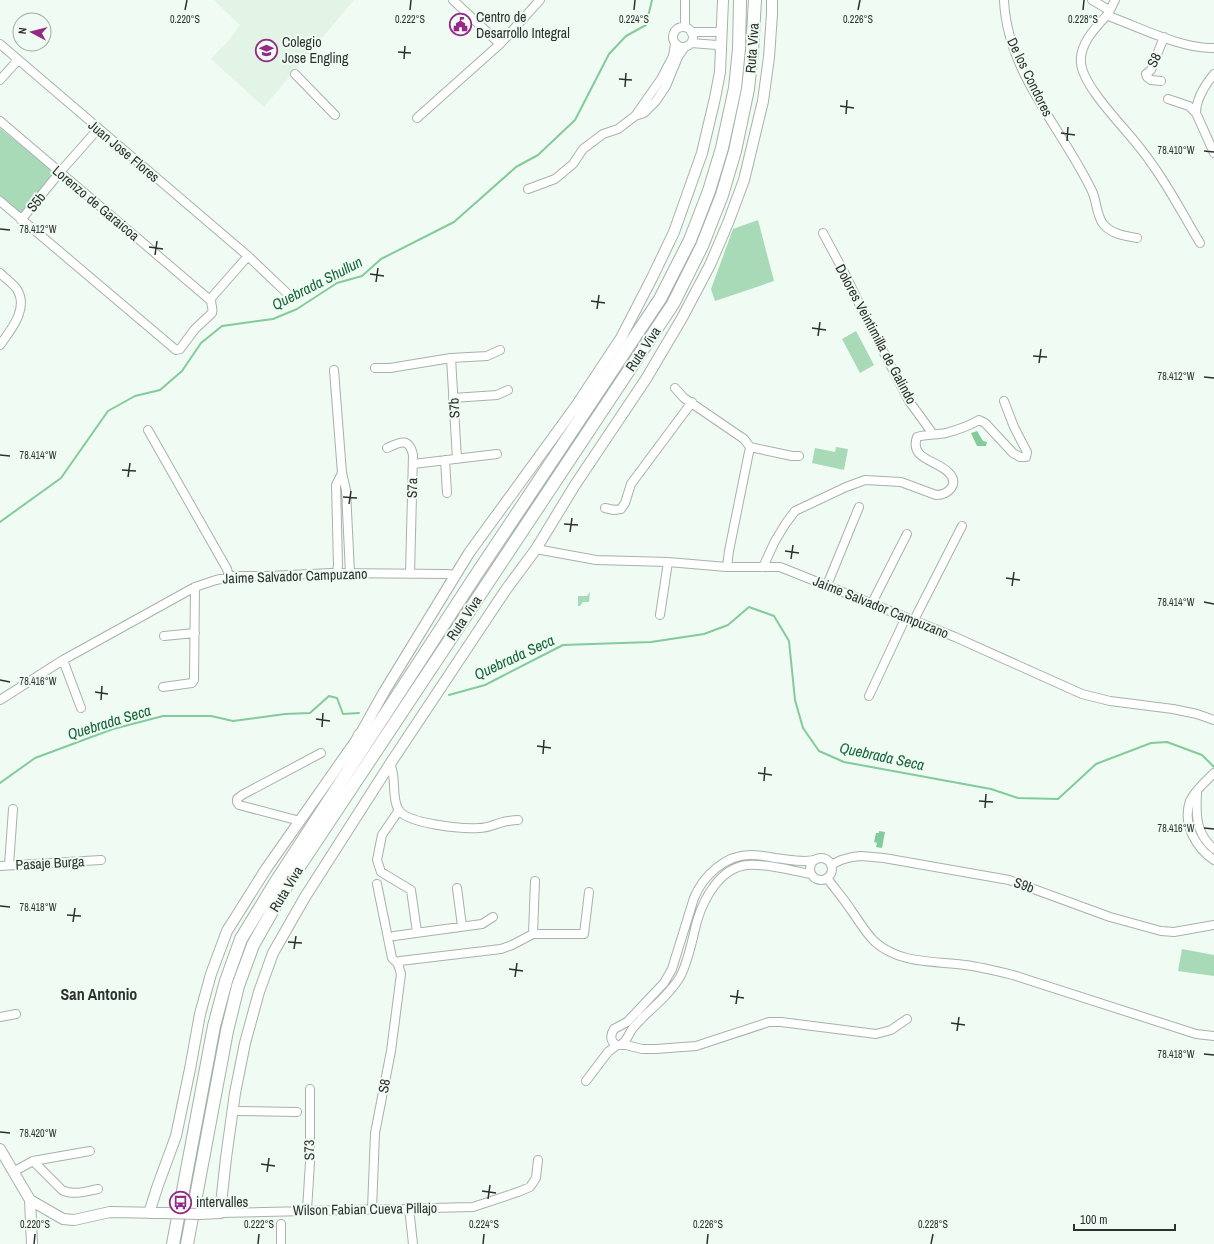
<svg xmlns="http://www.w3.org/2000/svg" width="1214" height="1244" viewBox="0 0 1214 1244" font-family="'Archivo Narrow',sans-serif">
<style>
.built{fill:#e1f4e6}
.green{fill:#a8dab7}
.water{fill:#83cb9a}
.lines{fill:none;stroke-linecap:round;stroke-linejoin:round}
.stream{stroke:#83cb9a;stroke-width:2}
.minor-casing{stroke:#a7b2aa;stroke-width:10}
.major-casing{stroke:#a7b2aa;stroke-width:12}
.highway-casing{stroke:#a7b2aa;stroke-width:14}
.minor{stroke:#fff;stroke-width:8}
.major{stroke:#fff;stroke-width:10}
.highway{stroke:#fff;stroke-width:12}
.major-bridge-casing{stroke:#a7b2aa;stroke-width:12;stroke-linecap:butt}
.major-bridge{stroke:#fff;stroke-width:10}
.ticks{fill:none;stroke:#2c312e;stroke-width:1.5}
.labels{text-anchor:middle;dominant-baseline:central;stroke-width:4;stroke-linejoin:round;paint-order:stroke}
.poi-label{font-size:14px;fill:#2c312e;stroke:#f0fbf3;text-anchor:start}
.street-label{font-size:14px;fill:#2c312e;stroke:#f0fbf3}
.water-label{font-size:15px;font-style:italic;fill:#156639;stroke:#f0fbf3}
.quarter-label{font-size:16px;font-weight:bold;fill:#2c312e;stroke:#f0fbf3}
.ticks-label{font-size:10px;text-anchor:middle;fill:#2c312e;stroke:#f0fbf3;stroke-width:4;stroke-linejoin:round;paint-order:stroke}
</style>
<rect width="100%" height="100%" fill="#f0fbf3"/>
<path class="built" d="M214 0H354L264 107 211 59 229 40 240 25Z"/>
<path class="green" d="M0 128 55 173 21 215 0 196Z
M758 220 774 281 715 301 711 289 733 229Z
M856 331 874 365 860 373 842 339Z
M836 447 848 449 844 470 812 463 815 448 835 452Z
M590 592 589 602H583L580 606H578V596H587Z
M1182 949 1214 955V976L1178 971Z"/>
<path class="water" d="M977 431 983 441 987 442 986 446H977L971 433Z
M879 831 885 832 882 848 876 847 877 843 874 842 876 833H879Z"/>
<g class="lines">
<path class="stream" d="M0 522 61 478 108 411 135 396 160 390 182 371 201 343 222 326 273 319 297 309 337 283 362 276 381 259 454 222 516 167 538 155 575 120 609 54 626 36 646 25 652 0
M449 695 485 685 563 645 651 642 704 634 728 625 749 607 774 616 789 641 795 700 803 728 819 751 844 762 991 789 1018 798 1058 799 1096 764 1151 743 1167 742 1202 755 1214 767
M0 783 35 758 113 729 163 716H211L233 721 285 714 310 713 329 696 337 698 343 714 359 713"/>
<defs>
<path id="minor" d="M453 0 500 44
M685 0V27
M1004 0C1007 73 1062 128 1092 191 1097 201 1096 216 1104 225 1112 234 1125 236 1137 238
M1092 0 1109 10
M1115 0 1108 14 1111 17C1141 28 1182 49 1214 48
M1108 14C1096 27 1079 44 1081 63 1083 87 1125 128 1140 148 1145 154 1150 161 1154 167 1171 191 1185 218 1200 243
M673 37a10 10 0 1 1 20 0a10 10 0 1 1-20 0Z
M691 32H718L723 26
M691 43 717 45 722 52
M0 44 248 256 291 297
M295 74 335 115
M1214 74C1205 85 1196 98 1196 113L1214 153
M0 80 18 60
M1161 81 1151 80 1147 77 1146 74 1151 70 1164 37
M1168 99 1189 106 1196 113
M635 116 644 113 656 101 666 86 678 57 684 48
M417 118 500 44 540 0
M0 121 210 300
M528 189 555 179 573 164 583 149 603 134 618 129 635 116 661 79 673 56 675 44
M0 201 176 350 180 349 195 329 212 313C214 307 209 303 212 297L248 256
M21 220 60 172 98 129
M823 233 845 274 867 320 909 401 933 434
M0 273C5 278 12 283 16 288 30 307 11 330 0 345
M451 358 457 459
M375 368H390L451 358 487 356 500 350
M334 370 342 473 346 490 350 573
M675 388 684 398 744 439 750 447 792 456H799
M453 398 497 395 508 390
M148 430 227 569 229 577
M387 448C400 442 409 437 413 455L410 574
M445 460 447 493
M413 464 497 454
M605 508 614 510 621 509 625 503 631 484 692 402
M536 549 596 560 668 562 727 567H780L955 637 1082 694 1110 701 1173 709 1197 714 1214 720
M727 567 729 551 750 447
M763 567 775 541 786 523 795 511 846 487 865 480 901 482 936 495C948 495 960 484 949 473 938 460 909 460 917 437 926 434 936 435 946 433 957 430 969 426 979 420L985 423 1013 453 1020 457H1026L1027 452 1014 427 1004 401
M337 573 338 565 336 485 342 473
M827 585 859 507
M872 603 907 534
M660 615 668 562
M914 620 962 526
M164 636 195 633
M63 660 81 708
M163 687 192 683 194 680 195 587
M869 696 906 617
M0 700 63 660 195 587 216 580 234 576H268L331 573 447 574 455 575
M390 764C397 777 391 795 398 809 406 824 462 829 479 828 488 828 495 824 503 822 508 821 513 820 518 820
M1214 773C1206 781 1195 790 1190 801 1182 824 1196 848 1214 860
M1197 792C1196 814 1195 833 1214 849
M399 810 382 835 377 860 381 872 411 890 417 932
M300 821 239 805 237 802V799L242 795 321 753
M810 869a11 11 0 1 1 22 0a11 11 0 1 1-22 0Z
M9 865 13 809
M831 865 841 860 852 857 861 856 884 858 1009 880 1110 917 1161 931 1174 932 1214 925
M0 866 101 860
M827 878C835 889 844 899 851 910 859 921 865 932 875 942 900 964 934 961 965 965 981 967 997 971 1013 975L1196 1034 1214 1036
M457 888 462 926
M533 934 535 881
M394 936 482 924 493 917
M398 964 400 961 501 949 512 945 533 934H584L589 892
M0 1017 16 1014
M617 1045C610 1042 610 1035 614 1029L627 1022 664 983 672 969 694 898C703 876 725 855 750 855 758 855 766 856 775 858 788 859 801 863 814 860
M620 1045C628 1041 628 1034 633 1028 636 1024 640 1021 643 1017 656 1005 671 992 680 977 689 960 692 940 697 921 704 898 720 868 747 865 765 863 793 871 811 874
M586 1081 608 1052 617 1045H626L642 1049H656L696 1046 769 1022H781L876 1034 891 1030 907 1019
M233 1111 297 1112
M33 1161 62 1190C73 1196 87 1191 98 1189
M13 1172 33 1161 90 1151
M409 1208 413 1244
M372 1209 375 1133 391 1051 401 974 398 964 392 958 377 884
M307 1210 310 1162V1089
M220 1213 473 1207 518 1192 530 1187 536 1178 538 1160
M281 1224V1244"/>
<path id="major" d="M0 1149 30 1200 32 1244
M30 1200 63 1219 74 1220 110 1212 164 1213
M149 1213 158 1185 176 1136 190 1069 200 1014 211 974 227 931 266 869 360 735 384 692 469 553 576 406 621 338 652 278 674 232 702 153 715 98 720 72 723 0
M200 1214 220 1213 226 1158 235 1093 245 1043 259 992 273 953 305 897 390 764 505 591 536 549 575 485 646 379 682 318 710 265 728 223 744 180 763 101 769 57 772 14V0"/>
<path id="highway" d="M350 758 360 735
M173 1244 214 1026 226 981 241 939 277 880 474 578 660 299 690 240 709 191 722 148 735 88 739 49 740 0
M187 1244 227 1031 238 986 253 945 287 885 673 304 702 246 722 195 735 151 748 89 752 51 755 0"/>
</defs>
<use href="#minor" class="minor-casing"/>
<use href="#major" class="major-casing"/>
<use href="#highway" class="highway-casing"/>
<use href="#minor" class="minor"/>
<use href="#major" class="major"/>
<use href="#highway" class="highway"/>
<defs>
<path id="major-bridge" d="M164 1213 200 1214"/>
</defs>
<use href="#major-bridge" class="major-bridge-casing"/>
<use href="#major-bridge" class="major-bridge"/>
</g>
<path class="ticks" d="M185 10 187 0M410 10 411 0M634 10 635 0M858 10 860 0M1083 10 1084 0M398 52 411 53M404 59 405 46M619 79 632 80M625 87 626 73M840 106 854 108M846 114 847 100M1061 133 1075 135M1067 141 1068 127M1204 151 1214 152M0 229 10 230M149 247 163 249M155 255 157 241M370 274 384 276M376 282 378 268M591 301 605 303M597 309 599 295M812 328 826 330M818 336 820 322M1033 356 1047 357M1039 363 1041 349M1204 377 1214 378M0 455 10 456M122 470 136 471M128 477 130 463M343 497 357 498M349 504 351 491M564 524 578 525M570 532 572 518M785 551 799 553M791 559 793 545M1006 578 1020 580M1012 586 1014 572M1204 602 1214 604M0 680 10 682M95 692 108 694M101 700 102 686M316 719 330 721M322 727 323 713M537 746 551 748M543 754 544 740M758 773 772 775M764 781 765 767M979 801 993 802M985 808 986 794M1204 828 1214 829M0 906 10 907M67 915 81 916M73 922 75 908M288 942 302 943M294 949 296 936M509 969 523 971M515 977 517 963M730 996 744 998M736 1004 738 990M951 1023 965 1025M957 1031 959 1017M1204 1054 1214 1055M0 1132 10 1133M261 1164 275 1166M267 1172 269 1158M482 1191 496 1193M488 1199 490 1185M34 1244 35 1234M258 1244 259 1234M483 1244 484 1234M707 1244 708 1234M931 1244 933 1234"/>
<defs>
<symbol id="civic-ring" viewBox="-11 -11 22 22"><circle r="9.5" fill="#f0fbf3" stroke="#962888" stroke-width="1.5"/><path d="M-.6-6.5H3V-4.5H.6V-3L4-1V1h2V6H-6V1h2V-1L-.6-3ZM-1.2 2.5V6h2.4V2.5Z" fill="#962888"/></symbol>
<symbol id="school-ring" viewBox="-11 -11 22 22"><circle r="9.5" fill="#f0fbf3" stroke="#962888" stroke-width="1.5"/><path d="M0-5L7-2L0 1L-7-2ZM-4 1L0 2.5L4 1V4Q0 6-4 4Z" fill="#962888"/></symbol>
<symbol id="bus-ring" viewBox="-11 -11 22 22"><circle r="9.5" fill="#f0fbf3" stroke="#962888" stroke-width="1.5"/><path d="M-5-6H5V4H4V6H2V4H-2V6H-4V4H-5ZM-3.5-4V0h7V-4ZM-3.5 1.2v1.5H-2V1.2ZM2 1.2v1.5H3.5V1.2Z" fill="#962888"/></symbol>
</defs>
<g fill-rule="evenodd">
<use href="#civic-ring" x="448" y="12" width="25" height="25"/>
<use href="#school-ring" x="254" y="38" width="25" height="25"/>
<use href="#bus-ring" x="168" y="1190" width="25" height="25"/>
</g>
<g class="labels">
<g class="poi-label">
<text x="476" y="17">Centro de<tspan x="476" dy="16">Desarrollo Integral</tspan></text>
<text x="282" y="42">Colegio<tspan x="282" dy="16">Jose Engling</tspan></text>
<text x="196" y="1202">intervalles</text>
</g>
<g class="street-label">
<text transform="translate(752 48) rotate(-86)">Ruta Viva</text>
<text transform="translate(1154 60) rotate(-65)">S8</text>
<text transform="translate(1030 77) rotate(64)">De los Condores</text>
<text transform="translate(124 151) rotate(40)">Juan Jose Flores</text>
<text transform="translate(36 202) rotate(-51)">S5b</text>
<text transform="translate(96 203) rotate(40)">Lorenzo de Garaicoa</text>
<text transform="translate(876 334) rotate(62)">Dolores Veintimilla de Galindo</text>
<text transform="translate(643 349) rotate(-56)">Ruta Viva</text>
<text transform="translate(454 408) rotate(-93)">S7b</text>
<text transform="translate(412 488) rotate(-89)">S7a</text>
<text transform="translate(295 576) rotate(-2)">Jaime Salvador Campuzano</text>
<text transform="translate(881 607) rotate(22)">Jaime Salvador Campuzano</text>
<text transform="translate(464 618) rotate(-56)">Ruta Viva</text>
<text transform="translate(50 863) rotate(-3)">Pasaje Burga</text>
<text transform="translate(1024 885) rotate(20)">S9b</text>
<text transform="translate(286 889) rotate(-59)">Ruta Viva</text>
<text transform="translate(384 1086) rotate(-80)">S8</text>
<text transform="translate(309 1150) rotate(-91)">S73</text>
<text transform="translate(365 1209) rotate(-1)">Wilson Fabian Cueva Pillajo</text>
</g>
<g class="water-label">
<text transform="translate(317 283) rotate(-27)">Quebrada Shullun</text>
<text transform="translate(514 657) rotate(-25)">Quebrada Seca</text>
<text transform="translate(109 722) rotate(-17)">Quebrada Seca</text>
<text transform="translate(882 756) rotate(12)">Quebrada Seca</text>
</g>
<g class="quarter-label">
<text x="99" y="994">San Antonio</text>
</g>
</g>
<g class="ticks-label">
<text x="634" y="23">0.224°S</text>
<text x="185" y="23">0.220°S</text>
<text x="410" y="23">0.222°S</text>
<text x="858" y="23">0.226°S</text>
<text x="1083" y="23">0.228°S</text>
<text x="1176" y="154">78.410°W</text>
<text x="38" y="233">78.412°W</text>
<text x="1176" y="380">78.412°W</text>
<text x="38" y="459">78.414°W</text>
<text x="1176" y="606">78.414°W</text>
<text x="38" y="685">78.416°W</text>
<text x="1176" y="832">78.416°W</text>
<text x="38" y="911">78.418°W</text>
<text x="1176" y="1058">78.418°W</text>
<text x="38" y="1137">78.420°W</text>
<text x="35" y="1228">0.220°S</text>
<text x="259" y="1228">0.222°S</text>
<text x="484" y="1228">0.224°S</text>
<text x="708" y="1228">0.226°S</text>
<text x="933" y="1228">0.228°S</text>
</g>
<g transform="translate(32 32) rotate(277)"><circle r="19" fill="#f0fbf3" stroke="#a2aaa4"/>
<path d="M0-3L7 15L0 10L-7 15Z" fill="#962888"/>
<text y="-6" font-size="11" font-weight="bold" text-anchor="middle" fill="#2c312e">N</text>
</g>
<path d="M1074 1224v6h101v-6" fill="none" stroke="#2c312e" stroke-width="2"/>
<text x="1080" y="1224" font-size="12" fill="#2c312e" stroke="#f0fbf3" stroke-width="3" paint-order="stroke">100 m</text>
</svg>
